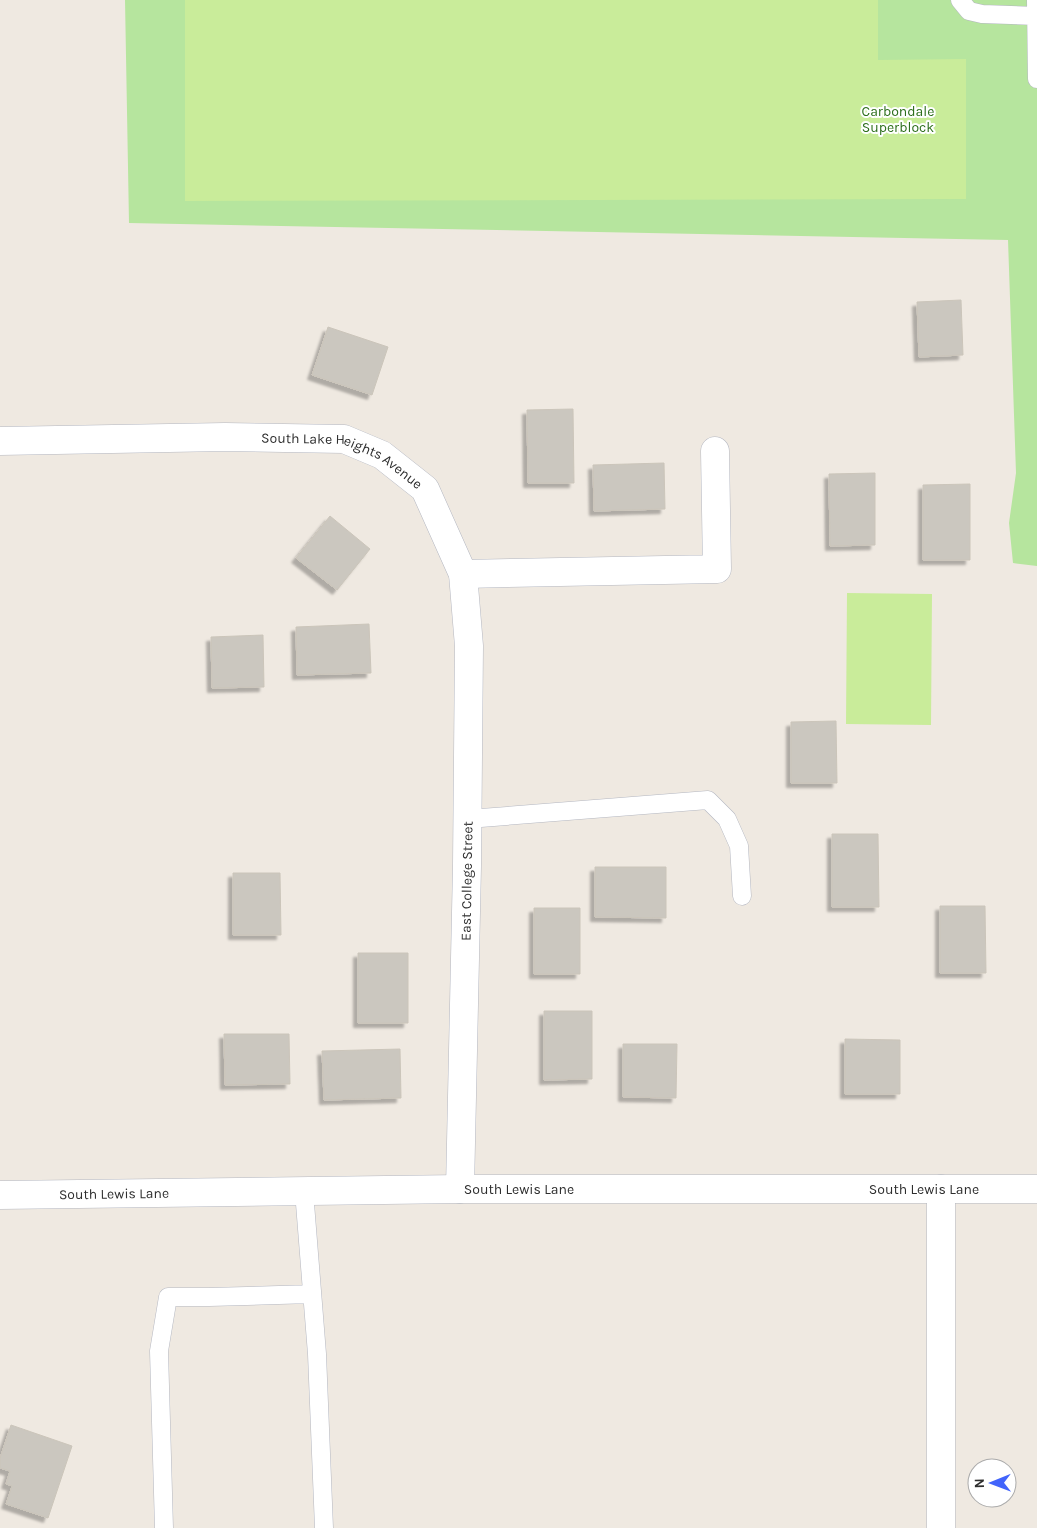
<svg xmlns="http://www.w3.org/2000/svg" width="1037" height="1528" viewBox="0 0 1037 1528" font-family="Karla,sans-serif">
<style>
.green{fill:#b6e59e}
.pitch{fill:#c9ec9a}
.building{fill:#cbc7bf;stroke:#cbc5ba;filter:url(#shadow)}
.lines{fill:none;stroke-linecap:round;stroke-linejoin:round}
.service-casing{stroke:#b4b7c1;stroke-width:19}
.minor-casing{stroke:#b4b7c1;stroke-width:29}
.tertiary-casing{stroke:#b4b7c1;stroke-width:29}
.service{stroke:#fff;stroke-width:18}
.minor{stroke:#fff;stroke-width:28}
.tertiary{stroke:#fff;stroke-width:28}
.labels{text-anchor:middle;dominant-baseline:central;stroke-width:4;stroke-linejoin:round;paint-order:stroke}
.park-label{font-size:14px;fill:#2c6e1b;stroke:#fff}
.street-label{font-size:14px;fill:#2e2e2e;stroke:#fff}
</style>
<defs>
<filter id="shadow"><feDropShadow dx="-4.5" dy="4.5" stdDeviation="1" flood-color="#0004"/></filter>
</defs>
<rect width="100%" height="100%" fill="#efe9e1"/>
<path class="green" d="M125 0H1037V566L1013 563 1009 523 1016 473 1008 240 129 223Z"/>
<path class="pitch" d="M185 0H878V60L966 59V199L185 201Z
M847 593 932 594 931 725 846 724Z"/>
<path class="building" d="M961 300 963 355 919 357 917 302Z
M328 327 388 347 372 395 312 375Z
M573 409 574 483H528L527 410Z
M664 463 665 509 594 511 593 465Z
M875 473V545L830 546 829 474Z
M970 484V560H923V485Z
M330 516 370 549 337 590 296 558Z
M369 624 371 673 297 675 296 627Z
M263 635 264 687 212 688 211 637Z
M836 721 837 783H791V722Z
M832 834H878L879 907H832Z
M595 867H666V918L595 917Z
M233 873H280L281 935H233Z
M940 906H985L986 973H940Z
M534 908H580V974H534Z
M358 953H408V1023H358Z
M544 1011H592V1079L544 1080Z
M224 1034H289L290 1084 225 1085Z
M845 1039 900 1040V1094H845Z
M623 1044H677L676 1098 623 1097Z
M400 1049 401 1098 324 1100 322 1051Z
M11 1425 72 1446 48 1518 6 1504 12 1486 6 1484 10 1471 0 1468V1458Z"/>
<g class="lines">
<defs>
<path id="service" d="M960 0 969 11 982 14 1037 16
M1036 0 1037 79
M468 819 708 800 727 819 739 846 742 896
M304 1191 317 1354 324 1528
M164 1528 159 1351 168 1297H209L312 1294"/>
<g id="minor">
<path id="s1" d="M0 441 225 437 344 439 382 455 425 489 463 574 469 646 467 866 460 1189"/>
<path d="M463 574 717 569 715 451"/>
<path d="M941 1528V1189"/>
</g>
<g id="tertiary">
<path id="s2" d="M0 1195 460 1189H1037"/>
</g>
</defs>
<use href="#service" class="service-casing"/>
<use href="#minor" class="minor-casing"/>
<use href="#tertiary" class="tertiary-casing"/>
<use href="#service" class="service"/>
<use href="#minor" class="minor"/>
<use href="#tertiary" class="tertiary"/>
</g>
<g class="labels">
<g class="park-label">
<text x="898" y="111">Carbondale<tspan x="898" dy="16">Superblock</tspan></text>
</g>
<g class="street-label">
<text stroke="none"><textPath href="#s1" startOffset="348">South Lake Heights Avenue</textPath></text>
<text transform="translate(467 881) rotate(-89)">East College Street</text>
<text stroke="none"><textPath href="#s2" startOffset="519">South Lewis Lane</textPath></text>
<text stroke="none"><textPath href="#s2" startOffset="924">South Lewis Lane</textPath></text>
<text stroke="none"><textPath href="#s2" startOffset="114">South Lewis Lane</textPath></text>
</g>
</g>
<g transform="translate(992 1483) rotate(269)"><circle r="24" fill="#ffffff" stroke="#ababab"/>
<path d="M0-4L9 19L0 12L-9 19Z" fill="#4264fb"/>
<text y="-8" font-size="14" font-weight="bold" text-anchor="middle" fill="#2e2e2e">N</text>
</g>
</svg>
